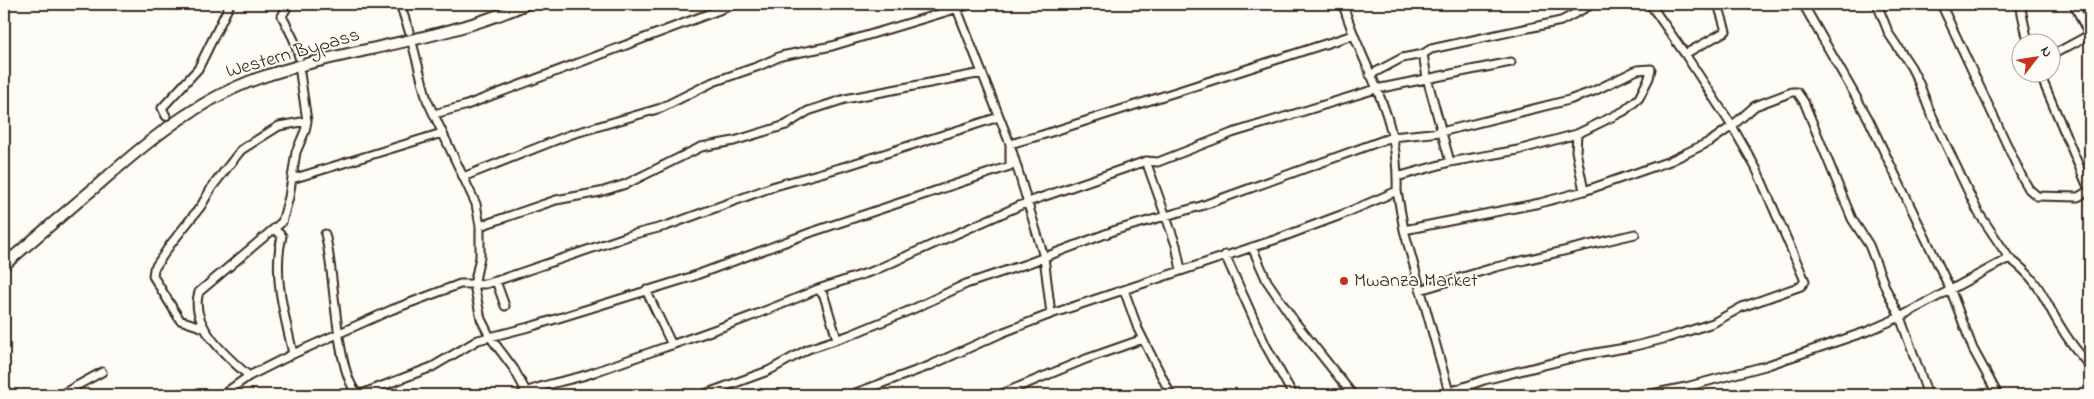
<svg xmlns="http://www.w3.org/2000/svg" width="2094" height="399" viewBox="0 0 2094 399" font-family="'Indie Flower',sans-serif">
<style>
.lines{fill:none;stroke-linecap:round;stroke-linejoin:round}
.minor-casing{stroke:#3b2a1e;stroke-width:11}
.primary-casing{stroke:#3b2a1e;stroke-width:14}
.minor{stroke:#fdfcf7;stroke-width:7}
.primary{stroke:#fdfcf7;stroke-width:10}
.poi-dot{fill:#c8321e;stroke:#fdfcf7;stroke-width:2}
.labels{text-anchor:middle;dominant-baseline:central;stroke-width:4;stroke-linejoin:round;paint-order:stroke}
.street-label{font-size:20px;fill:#3b2a1e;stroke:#fdfcf7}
.poi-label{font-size:20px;fill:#3b2a1e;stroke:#fdfcf7;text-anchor:start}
</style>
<rect width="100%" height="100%" fill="#fdfcf7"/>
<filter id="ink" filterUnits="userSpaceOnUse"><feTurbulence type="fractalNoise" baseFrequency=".02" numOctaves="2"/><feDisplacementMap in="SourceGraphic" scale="10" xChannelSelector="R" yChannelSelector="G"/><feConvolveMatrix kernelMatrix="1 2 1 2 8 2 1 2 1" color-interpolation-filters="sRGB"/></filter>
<g filter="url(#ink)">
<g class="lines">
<defs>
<path id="minor" d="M289 4 282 16 294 40 299 57
M400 4 409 31
M955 4 1010 144 1044 257 1051 314
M1343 4C1352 36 1368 65 1380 97 1392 126 1398 159 1397 191
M1650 4 1685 54
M1718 4 1726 31 1685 54 1732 126 1755 106 1792 92H1797L1804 102 1852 219 1869 245 1886 289 1900 317 1928 395
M1803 4 1868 118 1951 291 1973 349 1998 395
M1941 4 2022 177 2029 189 2037 196 2078 197 2090 190
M2020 4 2028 42
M2074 4 2090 37
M413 46 427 100 476 204 480 226V257L474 285 481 319 490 337 514 369 528 395
M1423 54 1427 78 1450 162
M2052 55 2089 35
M2039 72 2090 192
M1370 75 1402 58 1423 54 1431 49 1561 21 1593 4
M434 114 464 106 735 4
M166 116 162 108 198 69 230 4
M1577 134 1576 151 1584 191
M1146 161 1176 245 1181 270
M463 177 569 135 661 108 713 82 759 66 781 56 832 46 972 4
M292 179 442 133
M480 226 556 200 600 192 626 184 701 147 734 141 786 125 808 111 845 99 982 73
M275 230 282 236C272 275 285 316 293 354
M1404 230 1540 203 1584 191 1670 161 1711 141 1732 126 1756 168 1805 281 1801 286 1742 307 1713 323 1667 338 1631 347 1584 355 1484 380 1441 395
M325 234C335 269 335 374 358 394L364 393 432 367 478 340 533 326 691 277 812 232 1010 166V144L1042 135 1353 35
M1252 247 1267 281 1295 322 1353 395
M4 254 10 260
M1225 255 1266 346 1293 395
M2009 258C2041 281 2043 299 2062 329 2070 343 2081 355 2090 367
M496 281 505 306
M818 289 873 271 1028 202 1146 161 1158 162 1232 133 1376 89 1511 62
M646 290 672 345
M1124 290 1138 329 1171 395
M1420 290 1496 267 1635 234
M204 328 180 320 153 276 154 269 170 245 201 206 212 187 241 150 279 126 307 121
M249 376C228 358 188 324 199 292L282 222 289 197 296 152 305 131 307 121 300 73
M60 395 102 372
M222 395 249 376 293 354 391 310 460 284H485L496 281 631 235 666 226 775 186 846 166 999 117
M520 395C537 385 568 381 589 374 666 346 743 322 818 289L824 296 837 339
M702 395 768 371 808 349 850 335 913 309 966 284 1029 263 1116 230 1201 206 1392 137 1441 132 1569 100 1594 91 1637 70 1651 69 1649 78 1639 98 1624 111 1577 134 1518 150 1450 162 1397 177
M850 395 929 366 1004 332 1051 314 1277 239 1341 215 1397 191 1404 230 1449 392
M999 395 1086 359 1143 339
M1646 395 1686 387 1765 366 1868 331 1900 317 2009 258 1978 212 1929 109 1919 83 1911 67 1889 34 1877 4"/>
<path id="primary" d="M4 265C35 238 67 211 99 184 148 141 197 100 259 78 347 48 441 42 526 4"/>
</defs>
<use href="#minor" class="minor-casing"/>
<use href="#primary" class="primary-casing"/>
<use href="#minor" class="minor"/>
<use href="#primary" class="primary"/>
</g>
</g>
<circle class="poi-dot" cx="1344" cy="281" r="5"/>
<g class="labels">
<g class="street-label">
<text transform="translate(293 54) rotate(-16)">Western Bypass</text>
</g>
<g class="poi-label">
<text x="1354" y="281">Mwanza Market</text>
</g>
</g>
<rect width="2094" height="399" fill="none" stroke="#fdfcf7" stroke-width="20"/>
<rect x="10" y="10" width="2074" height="379" fill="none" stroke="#3b2a1e" stroke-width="2" filter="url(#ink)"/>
<g transform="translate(2036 58) rotate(59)"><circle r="24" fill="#fdfcf7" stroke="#afa8a0"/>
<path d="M0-4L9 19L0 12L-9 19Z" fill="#c8321e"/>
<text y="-8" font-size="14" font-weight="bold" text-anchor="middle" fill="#3b2a1e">N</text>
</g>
</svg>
